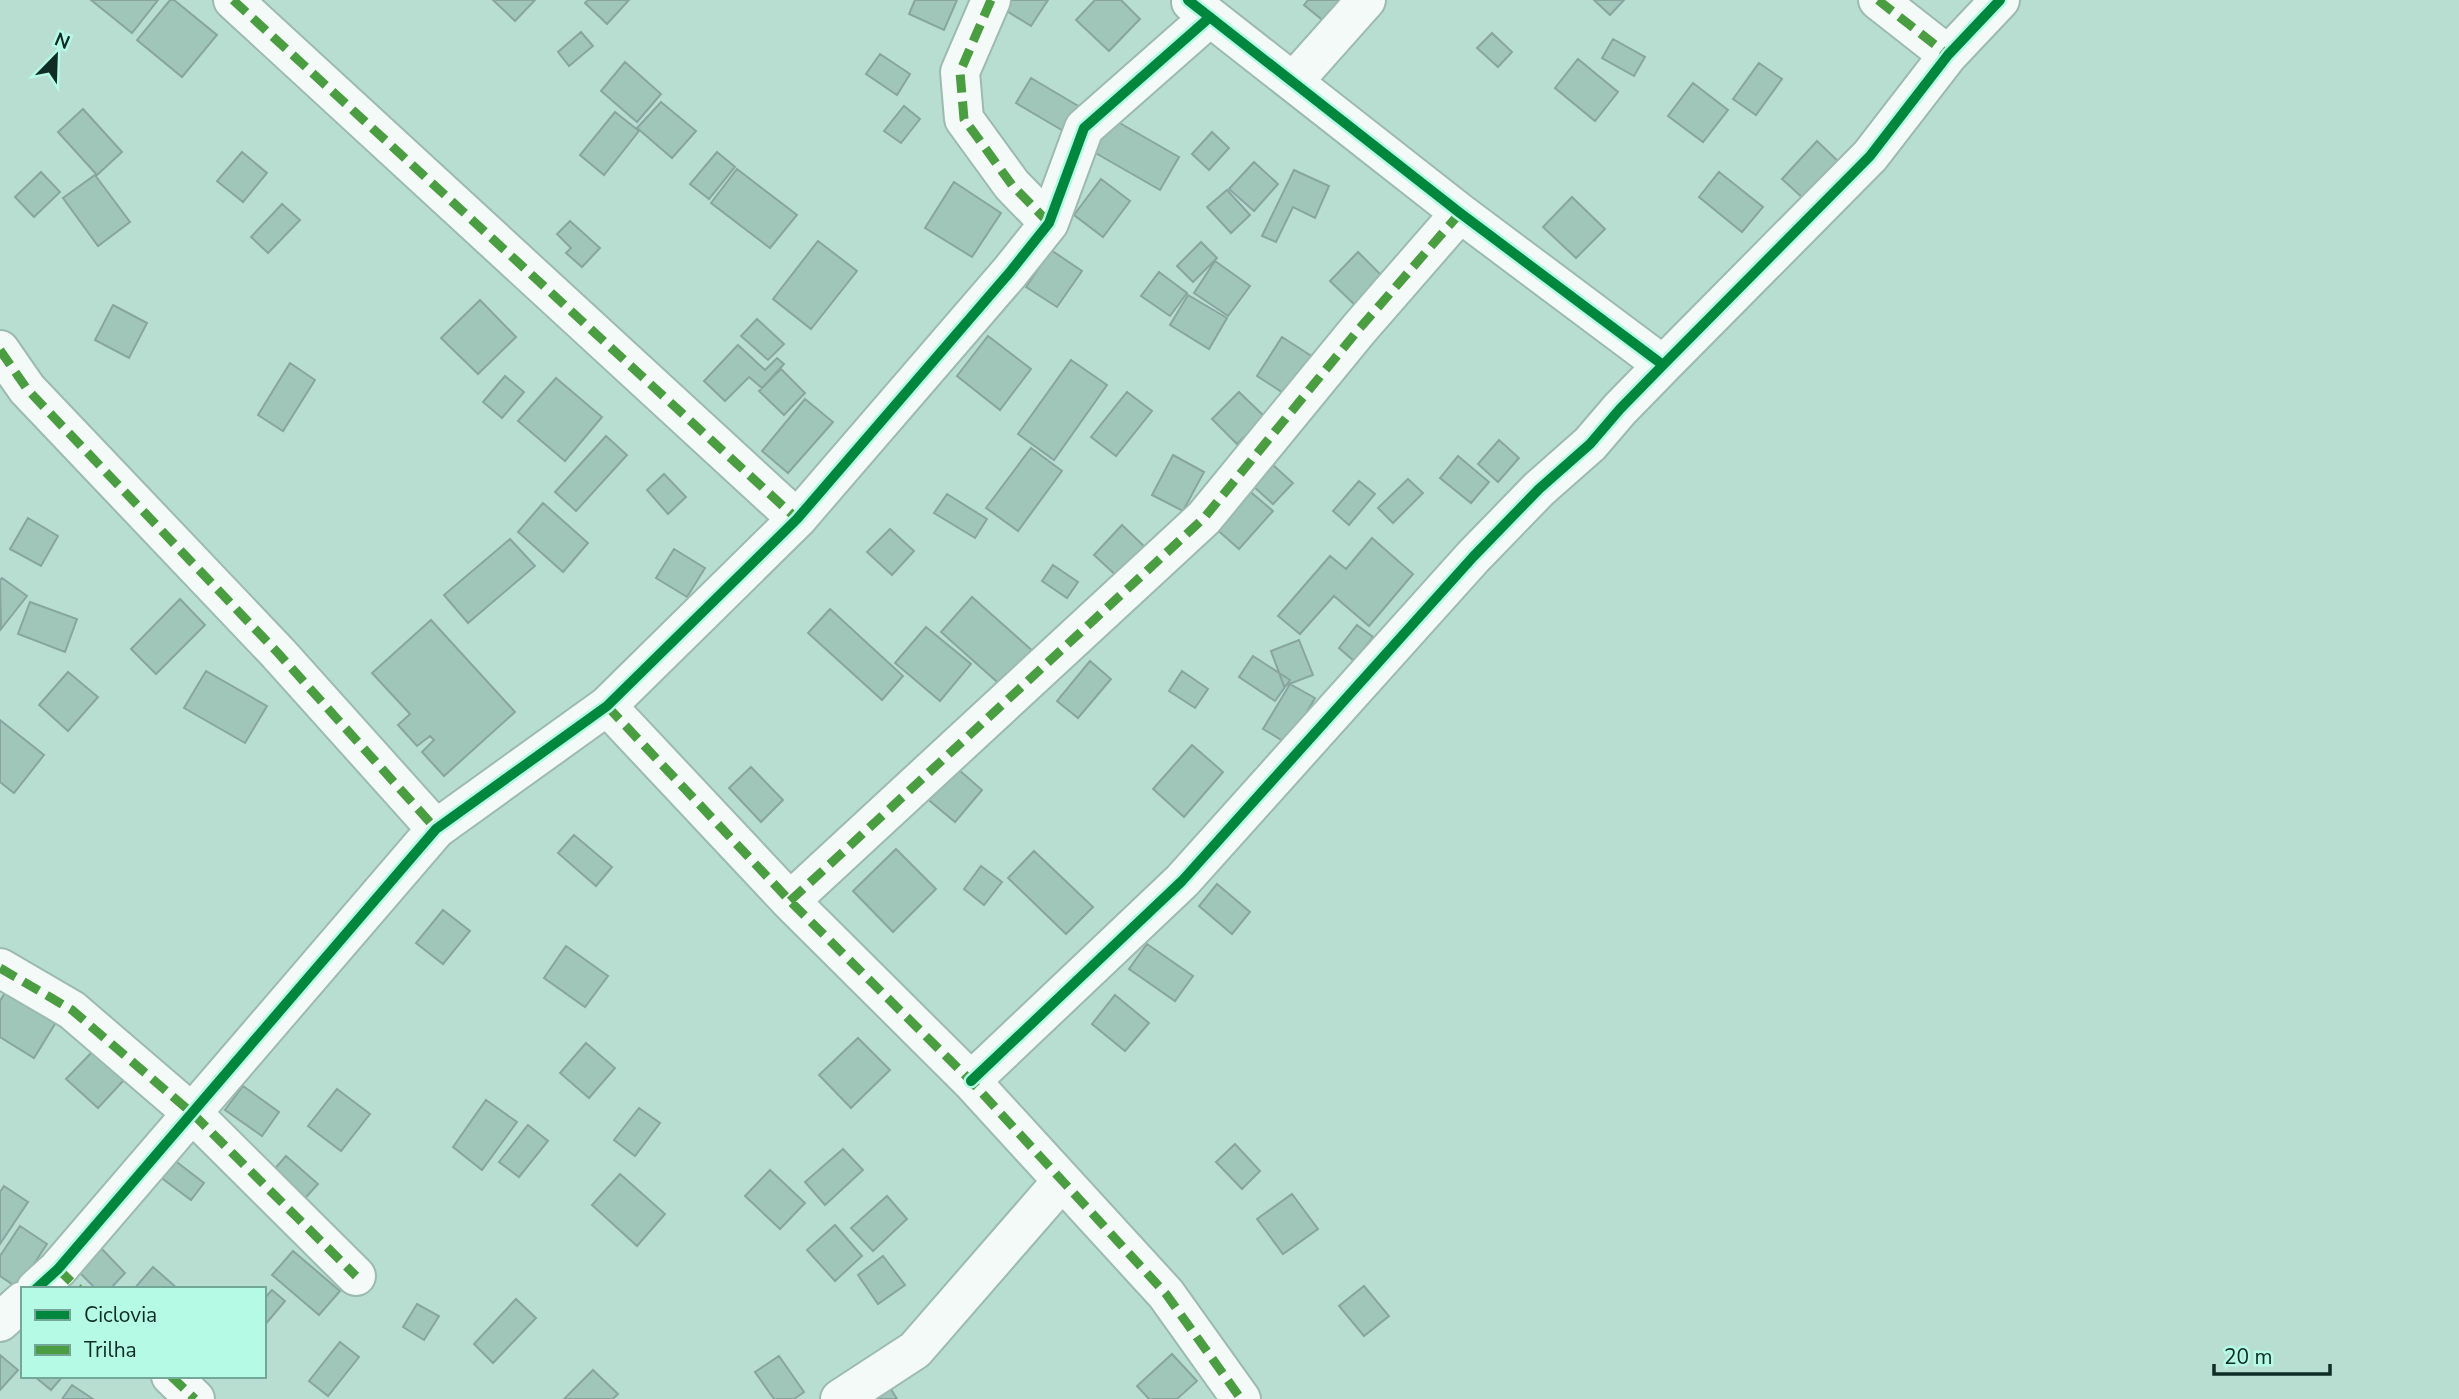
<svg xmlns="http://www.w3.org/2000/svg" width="2459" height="1399" viewBox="0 0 2459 1399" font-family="'Nunito Sans',sans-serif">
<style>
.building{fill:#a0c5b9;stroke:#88a69d;stroke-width:2}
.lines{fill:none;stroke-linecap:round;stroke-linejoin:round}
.street-casing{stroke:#9cbab0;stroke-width:42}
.street{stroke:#f4faf8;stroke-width:38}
.quiet{stroke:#4a9d40;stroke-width:9;stroke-dasharray:18 9;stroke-linecap:butt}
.cycleway-casing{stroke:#b5fae5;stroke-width:15}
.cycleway{stroke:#00873e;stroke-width:10}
</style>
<rect width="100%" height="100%" fill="#b7ded1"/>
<path class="building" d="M91 0H158L132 33Z
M170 0H174L217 35 182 77 137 40Z
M493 0H535L515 21Z
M588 0H629L607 24 585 3Z
M915 0H957L944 30 909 14Z
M1011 0H1048L1031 26 1005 10Z
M1095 0H1121L1140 19 1109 51 1076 20Z
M1308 0H1361L1336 31 1304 5Z
M1594 0H1624L1610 15Z
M581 32 593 46 569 66 558 52Z
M1492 33 1512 52 1498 67 1477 48Z
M1613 39 1645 57 1634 76 1602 58Z
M880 54 910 74 897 95 866 74Z
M1578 59 1618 92 1595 121 1555 88Z
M625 62 661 94 637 122 601 91Z
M1759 63 1782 79 1756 115 1733 99Z
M1031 78 1080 107 1065 132 1016 103Z
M1693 83 1728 110 1703 142 1668 116Z
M661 102 696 131 672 158 637 128Z
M904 106 920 119 901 143 884 131Z
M83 109 122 152 97 175 58 132Z
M615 112 639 131 604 175 580 155Z
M1111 118 1179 157 1160 190 1092 151Z
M1212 132 1229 148 1209 170 1192 154Z
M1817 141 1840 163 1805 200 1782 179Z
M242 152 267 173 243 202 217 181Z
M717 152 735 167 709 199 690 184Z
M1254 162 1278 184 1254 211 1229 189Z
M737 169 797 215 770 248 711 203Z
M1294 170 1329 186 1315 218 1293 207 1276 242 1262 236Z
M41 172 60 192 34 217 15 197Z
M1719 172 1763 207 1742 232 1699 197Z
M95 175 130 222 98 246 63 198Z
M1101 179 1130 201 1103 237 1074 215Z
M954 182 1001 213 972 257 925 228Z
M1227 190 1250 215 1231 233 1207 207Z
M1572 197 1605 229 1576 258 1543 227Z
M282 204 300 220 268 253 251 237Z
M570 221 600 248 582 267 566 253 571 248 557 234Z
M818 241 857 271 811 329 773 299Z
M1201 242 1217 258 1193 282 1177 266Z
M1051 250 1082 271 1057 307 1026 287Z
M1358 252 1383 277 1356 306 1330 281Z
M1215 261 1250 286 1228 316 1194 293Z
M1159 272 1187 293 1170 316 1141 296Z
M1188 295 1227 318 1209 349 1170 325Z
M480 300 516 337 478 374 441 338Z
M113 305 147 323 129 358 95 340Z
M757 319 784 344 768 360 741 336Z
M988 336 1031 369 1000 410 957 376Z
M1282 337 1313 357 1288 396 1257 376Z
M738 345 765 370 777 358 784 364 762 388 749 377 725 401 704 381Z
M1071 360 1107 385 1054 460 1018 434Z
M290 363 315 380 283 431 258 415Z
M781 369 805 393 784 415 759 391Z
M505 376 524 392 502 418 483 402Z
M556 378 602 417 565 461 518 421Z
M1127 392 1152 411 1116 456 1091 437Z
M1239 392 1265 417 1237 444 1212 419Z
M805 399 833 422 788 473 762 451Z
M606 436 627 455 576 511 555 492Z
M1499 440 1519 458 1498 482 1478 464Z
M1031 448 1062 471 1018 531 986 508Z
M1173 455 1204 472 1183 511 1152 495Z
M1458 456 1489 482 1471 503 1440 478Z
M1273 465 1293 483 1273 504 1253 486Z
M664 474 686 497 668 514 647 490Z
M1408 479 1423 493 1393 523 1378 508Z
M1359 481 1375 494 1349 525 1333 511Z
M1247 489 1273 511 1239 549 1214 527Z
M947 494 987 519 975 538 934 513Z
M543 503 588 543 563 572 518 532Z
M28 518 58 536 41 566 10 549Z
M1122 525 1148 550 1120 579 1094 555Z
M890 529 914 551 892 575 867 552Z
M1372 538 1413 574 1369 626 1334 596 1300 634 1278 616 1330 556 1346 569Z
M510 539 535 566 468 623 444 595Z
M674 549 705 568 687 597 656 578Z
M1053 565 1078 582 1067 598 1042 581Z
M2 578 27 596 1 629 0 580Z
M972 597 1035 653 1004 688 941 632Z
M180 599 205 625 156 674 131 649Z
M30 602 77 619 65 652 18 634Z
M830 609 903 676 882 700 808 633Z
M431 620 515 712 444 776 422 752 434 740 430 736 417 746 398 725 410 714 372 673Z
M1357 625 1373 637 1354 661 1339 648Z
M926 627 971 664 940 701 895 663Z
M1299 640 1313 675 1284 686 1271 651Z
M1253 656 1290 680 1275 701 1239 677Z
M1090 661 1111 679 1078 718 1057 701Z
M206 671 267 706 245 743 184 708Z
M1182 671 1208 689 1195 708 1169 691Z
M68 672 98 697 68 731 39 705Z
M1290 684 1315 698 1288 744 1263 729Z
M0 720 44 755 14 793 0 782Z
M1192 745 1223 772 1184 817 1153 789Z
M951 763 982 790 955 822 924 796Z
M751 767 783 800 761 822 729 788Z
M574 835 612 867 596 886 558 853Z
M896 849 936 889 893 932 853 891Z
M1034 851 1093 907 1066 934 1008 878Z
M981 866 1002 882 984 905 964 889Z
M1217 884 1250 912 1232 934 1199 906Z
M443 910 470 931 443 964 416 943Z
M1147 944 1193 976 1175 1001 1129 969Z
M566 946 608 976 585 1007 544 978Z
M8 988 58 1019 34 1058 0 1037V1001Z
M1115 995 1149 1023 1125 1051 1092 1024Z
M858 1038 890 1070 851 1108 819 1075Z
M586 1043 615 1068 589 1098 560 1073Z
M93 1051 124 1080 98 1108 66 1079Z
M243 1086 279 1112 262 1136 225 1110Z
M337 1089 370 1114 341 1151 308 1126Z
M486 1100 517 1122 482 1170 453 1147Z
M639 1108 660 1123 635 1156 614 1140Z
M528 1125 548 1141 519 1177 499 1162Z
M1235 1144 1260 1171 1242 1189 1216 1162Z
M843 1149 863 1170 825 1205 805 1182Z
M169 1156 204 1183 191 1200 155 1173Z
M286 1156 318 1184 296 1208 264 1181Z
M770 1170 805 1203 780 1229 745 1196Z
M620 1174 665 1214 637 1246 592 1205Z
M4 1186 28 1202 0 1244V1192Z
M1292 1194 1318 1229 1283 1254 1257 1219Z
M887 1196 907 1219 873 1251 851 1228Z
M835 1225 862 1256 835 1281 807 1250Z
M20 1226 47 1244 18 1288 0 1276V1256Z
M100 1247 125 1273 110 1289H96L77 1270Z
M293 1251 340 1291 319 1315 272 1275Z
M883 1256 905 1285 878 1304 858 1275Z
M153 1267 178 1289H134Z
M1364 1286 1389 1316 1364 1336 1339 1306Z
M272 1290 285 1301 264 1326V1299Z
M516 1299 536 1318 493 1363 474 1344Z
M417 1304 439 1316 424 1340 403 1327Z
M340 1342 359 1357 328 1396 309 1381Z
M1172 1354 1197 1381 1177 1399H1149L1137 1386Z
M0 1355 18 1370 0 1390Z
M779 1356 804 1392 794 1399H774L755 1372Z
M593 1370 618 1394 613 1399H564Z
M34 1376H63L51 1390Z
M72 1385 93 1399H62Z
M889 1386 897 1399H870Z"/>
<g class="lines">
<defs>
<path id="street" d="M233 0 797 519
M991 0 960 72 964 119 1012 185 1049 223
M1878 0 1948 55
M1191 2 1460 213 1663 365 1870 156 1948 55 2000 0
M1293 82 1366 0
M0 350 27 389 278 653 436 829
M607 706 790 901 971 1081 1166 1294 1241 1399
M790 901 1204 518 1359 329 1460 213
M0 968 72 1010 193 1114 356 1276
M971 1081 1182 881 1473 557 1539 489 1590 444 1620 409 1663 365
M36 1289 58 1269 436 829 607 706 797 519 1010 272 1049 223 1084 128 1210 17
M0 1322 23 1301
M171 1376 195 1399
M840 1399 915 1350 1062 1181"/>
</defs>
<use href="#street" class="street-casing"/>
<use href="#street" class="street"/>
<path class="quiet" d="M233 0 797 519
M991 0 960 72 964 119 1012 185 1049 223
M1878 0 1948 55
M0 350 27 389 278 653 436 829
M607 706 790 901 971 1081 1166 1294 1241 1399
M790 901 1204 518 1359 329 1460 213
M0 968 72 1010 193 1114 356 1276
M58 1269 79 1289
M171 1376 195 1399"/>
<defs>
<path id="cycleway" d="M1188 0 1460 213 1663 365 1870 156 1948 55 2000 0
M971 1081 1182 881 1473 557 1539 489 1590 444 1620 409 1663 365
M36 1289 58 1269 436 829 607 706 797 519 1010 272 1049 223 1084 128 1210 17"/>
</defs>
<use href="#cycleway" class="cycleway-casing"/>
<use href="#cycleway" class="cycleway"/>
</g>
<rect x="21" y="1287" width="245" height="91" fill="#b5fae5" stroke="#73a898" stroke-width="2"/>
<rect x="35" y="1310" width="35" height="10" fill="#00873e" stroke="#73a898" stroke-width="2"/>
<text x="84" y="1322" font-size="21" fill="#102d25">Ciclovia</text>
<rect x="35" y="1345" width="35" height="10" fill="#4a9d40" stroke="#73a898" stroke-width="2"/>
<text x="84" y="1357" font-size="21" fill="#102d25">Trilha</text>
<g transform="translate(56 56) rotate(23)" stroke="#b5fae5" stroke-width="5" paint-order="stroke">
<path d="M0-5L12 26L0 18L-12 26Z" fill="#102d25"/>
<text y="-10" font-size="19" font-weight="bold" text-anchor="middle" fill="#102d25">N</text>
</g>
<path d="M2214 1364v10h116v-10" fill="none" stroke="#102d25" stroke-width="3.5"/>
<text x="2224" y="1364" font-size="21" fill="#102d25" stroke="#b5fae5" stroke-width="5" paint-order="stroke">20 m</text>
</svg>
